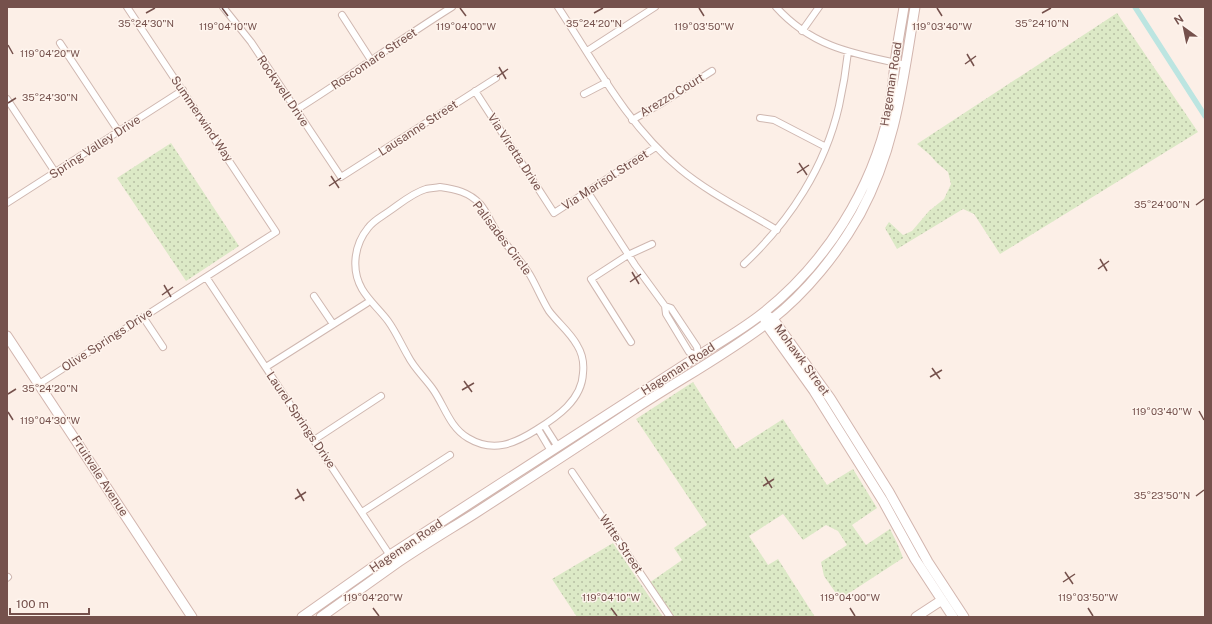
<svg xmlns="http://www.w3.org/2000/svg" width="1212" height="624" viewBox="0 0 1212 624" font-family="'Public Sans',sans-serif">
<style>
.grass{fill:url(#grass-dots)}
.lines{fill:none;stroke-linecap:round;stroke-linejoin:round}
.canal{stroke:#bce5e1;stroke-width:5.5}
.street-casing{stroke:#cfb7b0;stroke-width:8}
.secondary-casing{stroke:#d2b5ae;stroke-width:11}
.street{stroke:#fff;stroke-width:6}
.secondary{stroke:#fff;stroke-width:9}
.ticks{fill:none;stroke:#75514c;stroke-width:1.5}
.labels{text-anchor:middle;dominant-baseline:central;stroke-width:3;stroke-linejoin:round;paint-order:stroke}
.street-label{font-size:12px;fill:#75514c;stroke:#fef4ed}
.ticks-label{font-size:10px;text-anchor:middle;fill:#75514c;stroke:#fef4ed;stroke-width:3;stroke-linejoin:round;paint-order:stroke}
</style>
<defs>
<pattern id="grass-dots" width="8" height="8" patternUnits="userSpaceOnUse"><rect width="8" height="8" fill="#dce9c6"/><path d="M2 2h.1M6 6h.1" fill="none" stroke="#b7bfa3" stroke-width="1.8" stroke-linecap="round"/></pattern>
</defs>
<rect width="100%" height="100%" fill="#fcefe7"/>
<path class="grass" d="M1117 13 1198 132 1000 254 974 214 963 209 897 249 885 228 889 222 903 235 912 231 929 211 944 199 951 184 948 172 937 163 930 155 917 144Z
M171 143 239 246 186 281 117 178Z
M693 382 736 449 783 419 827 485 853 469 877 508 852 525 866 545 890 529 898 545 903 558 840 599 824 576 821 562 847 545 838 531 826 525 803 540 783 514 749 536 768 565 778 559 815 617H672L649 583 682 560 674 548 707 525 636 419Z
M613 543 663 617H577L552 579Z"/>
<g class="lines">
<path class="canal" d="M1135 7 1205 116"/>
<defs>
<path id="street" d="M223 7 251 42 341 177 496 78
M558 7C595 63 627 125 680 169 709 193 744 210 777 230
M776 7C813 48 855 54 906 65
M342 15 371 60
M802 31 819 7
M60 43 119 132
M587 51 655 7
M475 91 554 213 656 147
M584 94 607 82
M7 99 55 172
M296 110C349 77 399 40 452 7
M760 118 774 120 826 147
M632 120 660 104 712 71
M440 187C455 189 469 192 480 204 487 212 491 223 497 232 507 247 521 260 530 275 537 287 542 300 549 311 558 323 570 332 577 345 582 353 584 364 583 373 582 400 557 417 536 430 514 444 493 453 468 438 449 427 444 404 432 388 424 377 414 368 408 356 401 344 396 332 388 321 380 310 369 301 362 289 351 270 354 245 368 228 373 221 381 217 388 212 400 204 412 193 426 189 430 188 435 188 440 187Z
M587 191 635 265 665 306 671 308 697 347 698 356
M7 203 183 90
M744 264C790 221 825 167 839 106 843 88 846 70 848 52
M206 277 391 557
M314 296 333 324
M665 306 666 314 689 352 698 356
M143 317 163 347
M631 342 591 279 628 255 652 244
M266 367 367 303
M39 384 276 232 127 7
M544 425 558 447
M538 429 551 451
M314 440 381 396
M572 472 670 617
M362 512 450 455
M7 578 8 577"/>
<path id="secondary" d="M768 316 773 319 830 398 889 492 928 562 964 617
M765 320 766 324 814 391 883 501 915 559 953 617
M7 336 192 617
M302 617 390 555 698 356C720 342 743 329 763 313 826 263 872 190 889 112 892 96 893 80 895 64 897 45 901 26 904 7
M321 617C345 600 370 582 394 565 420 547 447 531 474 514 528 479 582 444 636 408 680 379 729 353 771 320 806 293 838 253 860 214 896 148 903 79 915 7
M916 617 942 600"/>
</defs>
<use href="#street" class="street-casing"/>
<use href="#secondary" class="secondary-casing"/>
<use href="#street" class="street"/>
<use href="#secondary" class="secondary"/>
</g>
<path class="ticks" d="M222 8 228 16M460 8 466 16M699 8 704 16M937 8 942 16M146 13 155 8M594 13 603 8M1042 13 1051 8M8 45 13 54M967 54 974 66M965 64 976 56M499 67 506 79M497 77 508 69M8 103 16 98M799 163 807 175M797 173 809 165M331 176 339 188M329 186 341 178M1196 205 1204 199M1100 259 1107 271M1098 269 1109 261M632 272 639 284M630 282 641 274M164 285 171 297M162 295 173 287M932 368 940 379M930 377 942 370M464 381 472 392M462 390 474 383M8 394 16 389M1199 411 1204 420M8 412 13 420M765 477 772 488M763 486 774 479M297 489 304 501M1196 496 1204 490M295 499 306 492M1065 572 1073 584M1063 582 1075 574M373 608 379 616M611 608 617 616M850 608 855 616M1088 608 1093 616"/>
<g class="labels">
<g class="street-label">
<text transform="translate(374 59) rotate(-34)">Roscomare Street</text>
<text transform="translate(891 84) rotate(-81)">Hageman Road</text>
<text transform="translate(283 91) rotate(56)">Rockwell Drive</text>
<text transform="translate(672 95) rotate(-31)">Arezzo Court</text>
<text transform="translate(202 119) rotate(56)">Summerwind Way</text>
<text transform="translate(418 128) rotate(-33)">Lausanne Street</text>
<text transform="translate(95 147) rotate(-33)">Spring Valley Drive</text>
<text transform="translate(515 152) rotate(57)">Via Viretta Drive</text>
<text transform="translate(605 180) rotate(-33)">Via Marisol Street</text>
<text transform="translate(502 238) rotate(53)">Palisades Circle</text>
<text transform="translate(107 340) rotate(-33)">Olive Springs Drive</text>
<text transform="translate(802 360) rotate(54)">Mohawk Street</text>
<text transform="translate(678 369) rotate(-33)">Hageman Road</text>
<text transform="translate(301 420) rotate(56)">Laurel Springs Drive</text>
<text transform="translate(100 476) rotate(57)">Fruitvale Avenue</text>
<text transform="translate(621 544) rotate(56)">Witte Street</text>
<text transform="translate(406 546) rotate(-34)">Hageman Road</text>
</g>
</g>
<g class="ticks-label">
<text x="146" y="27">35°24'30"N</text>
<text x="594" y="27">35°24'20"N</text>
<text x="1042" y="27">35°24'10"N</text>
<text x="228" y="30">119°04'10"W</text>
<text x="466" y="30">119°04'00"W</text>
<text x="704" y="30">119°03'50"W</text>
<text x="942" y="30">119°03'40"W</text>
<text x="50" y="57">119°04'20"W</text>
<text x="50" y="101">35°24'30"N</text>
<text x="1162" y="208">35°24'00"N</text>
<text x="50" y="392">35°24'20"N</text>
<text x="1162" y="415">119°03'40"W</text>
<text x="50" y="424">119°04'30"W</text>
<text x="1162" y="499">35°23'50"N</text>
<text x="373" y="601">119°04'20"W</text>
<text x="611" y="601">119°04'10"W</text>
<text x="850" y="601">119°04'00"W</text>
<text x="1088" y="601">119°03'50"W</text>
</g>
<rect width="1212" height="624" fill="none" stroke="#75514c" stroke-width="16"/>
<g transform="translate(1184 28) rotate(327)" stroke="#fef4ed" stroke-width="3" paint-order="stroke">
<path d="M0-3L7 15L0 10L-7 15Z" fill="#75514c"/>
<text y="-6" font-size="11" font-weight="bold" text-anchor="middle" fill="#75514c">N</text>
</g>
<path d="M10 608v6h79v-6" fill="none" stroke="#75514c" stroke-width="2"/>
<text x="16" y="608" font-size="12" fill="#75514c" stroke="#fef4ed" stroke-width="3" paint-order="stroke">100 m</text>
</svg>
